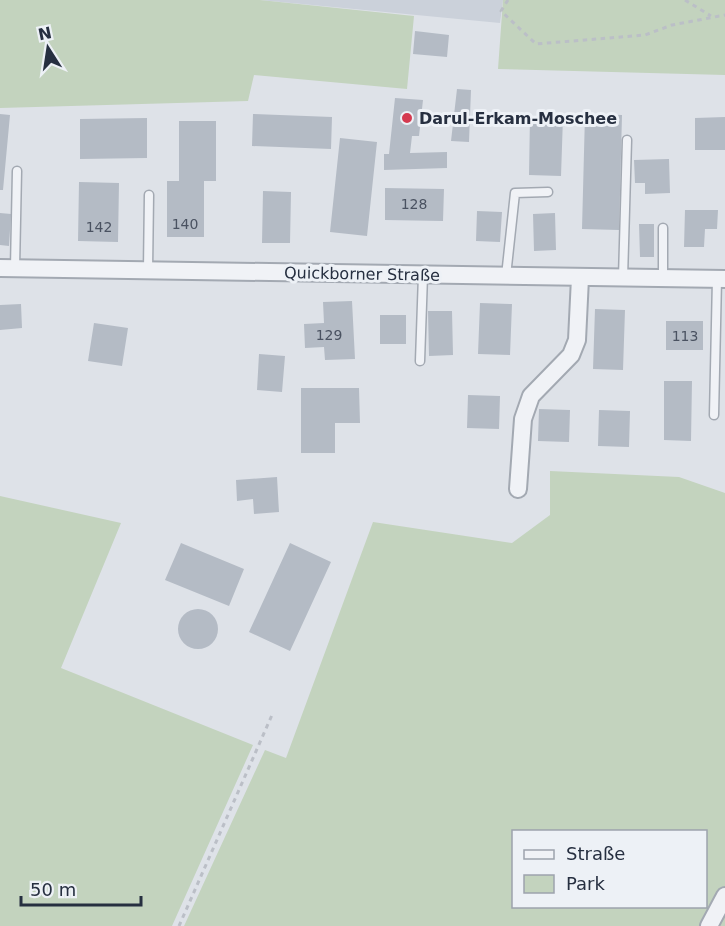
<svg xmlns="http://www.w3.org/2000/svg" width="725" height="926" viewBox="0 0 725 926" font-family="'DejaVu Sans',sans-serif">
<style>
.built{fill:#cbd1da}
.green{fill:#c3d3be;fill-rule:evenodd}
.building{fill:#b4bbc5}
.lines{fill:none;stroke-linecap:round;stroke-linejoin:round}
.service-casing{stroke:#a3a9b2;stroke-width:11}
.minor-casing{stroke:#a3a9b2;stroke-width:20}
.path{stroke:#bbbfc7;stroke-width:3;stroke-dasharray:4.5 4.5;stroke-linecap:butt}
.service{stroke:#f0f2f6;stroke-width:8}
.minor{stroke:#f0f2f6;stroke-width:16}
.poi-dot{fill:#d53a50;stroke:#edf1f6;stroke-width:2}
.labels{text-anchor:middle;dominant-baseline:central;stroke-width:6;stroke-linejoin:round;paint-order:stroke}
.number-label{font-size:14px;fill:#4a5261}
.poi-label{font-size:16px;font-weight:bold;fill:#262f40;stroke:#edf1f6;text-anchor:start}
.street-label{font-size:16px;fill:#262f40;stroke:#edf1f6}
</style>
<rect width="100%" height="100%" fill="#dee2e8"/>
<path class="built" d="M260 0H503L500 23Z"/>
<path class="green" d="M0 0H260L414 16 407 89 254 75 248 101 0 108Z
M503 0H725V75L498 69Z
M550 471 679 477 725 493V926H184L265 750 286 758 373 522 512 543 550 515ZM514 832H706V906H514Z
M0 496 121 523 61 668 253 745 172 926H0Z"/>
<path class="building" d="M415 31 449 35 447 57 413 54Z
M457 89 471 90 469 142 451 141Z
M395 98 423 100 419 136H412L410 153 447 152V168L384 170V154H389Z
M0 114 10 115 3 190H0Z
M253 114 332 117 331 149 252 146Z
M585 114 622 115 619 230 582 229Z
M530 116 563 117 561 176 529 175Z
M725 117V150H695V118Z
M147 118V158L80 159V119Z
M179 121H216V181H204V237H167V181H179Z
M340 138 377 142 367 236 330 232Z
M669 159 670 193 645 194V183H635L634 160Z
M79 182 119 183 118 242 78 241Z
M385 188 444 189 443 221 385 220Z
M263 191 291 192 290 243H262Z
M685 210H718L717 229H705L704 247H684Z
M477 211 502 212 500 242 476 241Z
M0 213 11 214 9 246 0 245Z
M555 213 556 250 534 251 533 214Z
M639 224H654V257H640Z
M352 301 355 359 325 360 324 347 305 348 304 324 324 323 323 302Z
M480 303 512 304 510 355 478 354Z
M21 304 22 328 0 330V305Z
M595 309 625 310 623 370 593 369Z
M428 311H452L453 355 429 356Z
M380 315H406V344H380Z
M666 321H703V350H666Z
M94 323 128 328 122 366 88 361Z
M259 354 285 356 282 392 257 390Z
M664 381H692L691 441 664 440Z
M301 388H359L360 423H335V453H301Z
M468 395 500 396 499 429 467 428Z
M539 409 570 410 569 442 538 441Z
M599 410 630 411 629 447 598 446Z
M277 477 279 512 254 514 253 499 237 501 236 480Z
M181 543 244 569 229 606 165 580Z
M290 543 331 562 290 651 249 632Z
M178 629a20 20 0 1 1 40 0a20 20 0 1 1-40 0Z"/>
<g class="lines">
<defs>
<path id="service" d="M663 228V278
M15 268 17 171
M148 270 149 195
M506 276 515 193 548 192
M623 278 627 140
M420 361 423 275
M714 415 717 279"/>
<path id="minor" d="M0 268 725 279
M518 489 523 419 531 396 571 355 577 340 580 278
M709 926 725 896"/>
</defs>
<use href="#service" class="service-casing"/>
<use href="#minor" class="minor-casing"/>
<path class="path" d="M508 0 501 11 536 44 645 35 672 25 725 15
M685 0 711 16
M179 926 272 715"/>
<use href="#service" class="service"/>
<use href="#minor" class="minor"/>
</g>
<circle class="poi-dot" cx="407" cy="118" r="6"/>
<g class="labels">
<g class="number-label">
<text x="414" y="204">128</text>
<text x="185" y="224">140</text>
<text x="99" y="227">142</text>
<text x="329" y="335">129</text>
<text x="685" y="336">113</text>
</g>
<g class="poi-label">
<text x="419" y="118">Darul-Erkam-Moschee</text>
</g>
<g class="street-label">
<text transform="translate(362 274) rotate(1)">Quickborner Straße</text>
</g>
</g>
<rect x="512" y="830" width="195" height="78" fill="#edf1f6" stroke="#9da3ad" stroke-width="1.5"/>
<rect x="524" y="850" width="30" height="9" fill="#f0f2f6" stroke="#9da3ad" stroke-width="1.5"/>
<text x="566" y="860" font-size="18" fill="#262f40">Straße</text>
<rect x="524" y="875" width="30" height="18" fill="#c3d3be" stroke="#9da3ad" stroke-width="1.5"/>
<text x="566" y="890" font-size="18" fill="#262f40">Park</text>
<g transform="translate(48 48) rotate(348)" stroke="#edf1f6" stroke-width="4.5" paint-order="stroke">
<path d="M0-4.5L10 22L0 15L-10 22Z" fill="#262f40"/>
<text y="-9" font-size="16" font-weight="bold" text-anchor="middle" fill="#262f40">N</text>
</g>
<path d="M21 896v9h120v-9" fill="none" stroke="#262f40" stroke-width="3"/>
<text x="30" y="896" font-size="18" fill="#262f40" stroke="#edf1f6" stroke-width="4.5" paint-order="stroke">50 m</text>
</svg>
